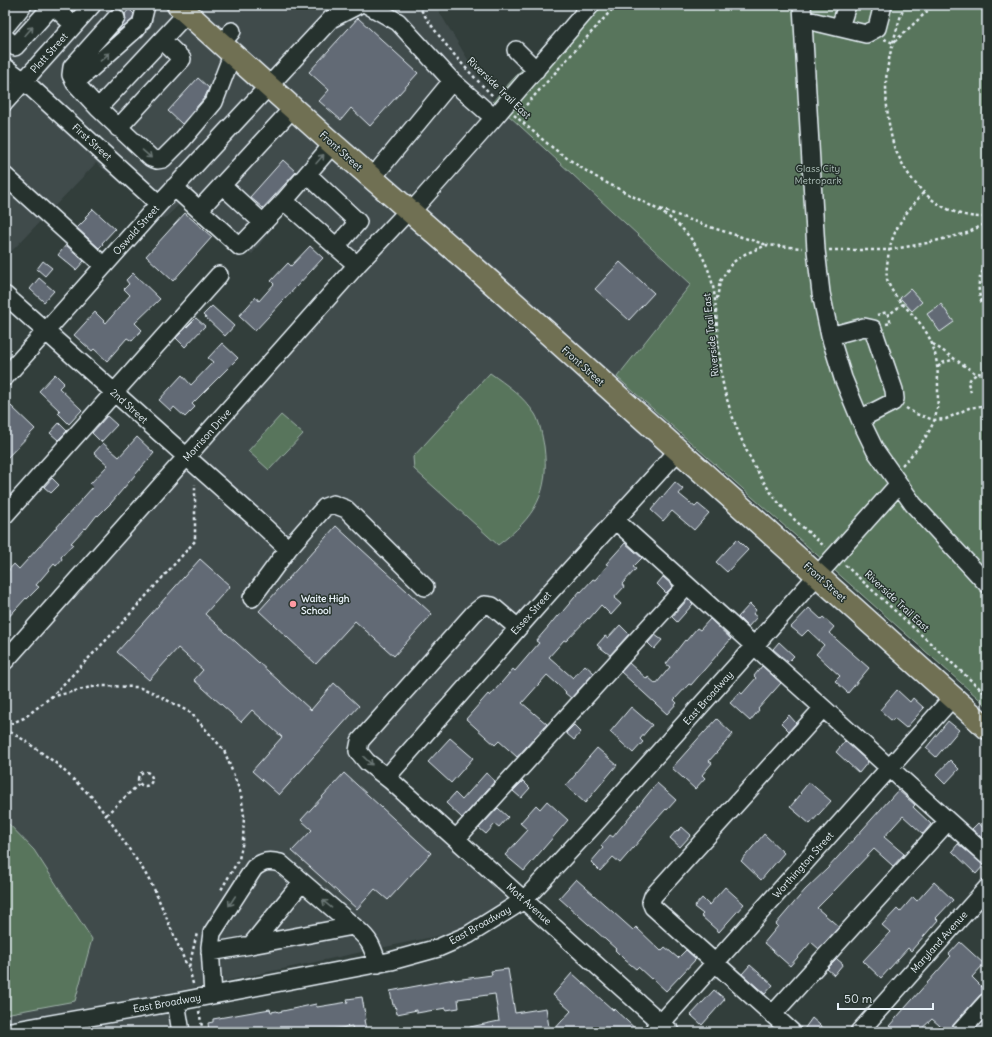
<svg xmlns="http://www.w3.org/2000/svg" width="992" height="1037" viewBox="0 0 992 1037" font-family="Delius,sans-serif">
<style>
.built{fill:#404b4c}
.green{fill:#58755c;stroke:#a0b3aa}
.building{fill:#626a75;stroke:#e8f1f8}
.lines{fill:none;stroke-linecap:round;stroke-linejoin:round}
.minor-casing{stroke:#e8f1f8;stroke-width:20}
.major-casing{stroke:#e8f1f8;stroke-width:25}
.path{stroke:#e8f1f8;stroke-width:2.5;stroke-dasharray:3 3;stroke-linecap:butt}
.minor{stroke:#26332d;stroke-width:17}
.major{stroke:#706f52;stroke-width:22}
.oneway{stroke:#6a7674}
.poi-dot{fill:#ff9aa2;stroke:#26332d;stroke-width:1.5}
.labels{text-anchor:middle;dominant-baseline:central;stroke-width:3;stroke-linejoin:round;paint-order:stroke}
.street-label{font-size:10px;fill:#e8f1f8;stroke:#26332d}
.park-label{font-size:10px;fill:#aebfba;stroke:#26332d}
.poi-label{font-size:10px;font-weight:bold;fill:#e8f1f8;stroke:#26332d;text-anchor:start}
</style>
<rect width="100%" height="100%" fill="#323e3b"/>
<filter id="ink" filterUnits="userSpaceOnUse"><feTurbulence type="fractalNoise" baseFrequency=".025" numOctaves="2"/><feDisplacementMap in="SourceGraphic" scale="8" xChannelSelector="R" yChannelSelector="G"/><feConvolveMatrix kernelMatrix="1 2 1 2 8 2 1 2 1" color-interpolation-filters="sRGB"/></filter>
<g filter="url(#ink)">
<path class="built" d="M5 5H435L493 101 691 284 617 377 684 438 664 453 378 777 510 899 451 933 165 994 172 1032H5V661L187 457 360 278 288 208 252 254 189 195 164 219 96 163 5 258Z"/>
<path class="green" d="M581 5H987V706L617 377 691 284 493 101Z
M490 373C507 385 522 395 535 414 540 422 542 436 544 446 550 493 535 517 498 545L414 469 413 457Z
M281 415 303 434 269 470 248 451Z
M5 820 34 850 92 939 75 1001 5 1014Z"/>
<path class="building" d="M129 9 134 14 132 20 117 32 126 20 125 14Z
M358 18 418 73 370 126 351 108 341 120 319 101 329 90 309 72Z
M198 78 209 88 205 97 182 124 168 111Z
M283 160 296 172 263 208 250 197Z
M93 209 115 229 102 243 103 244 99 248 77 228 87 218 85 217Z
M185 213 212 237 173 281 146 256Z
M66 245 84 261 76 270 58 255Z
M310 246 323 258 255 331 239 316 256 297 259 301 274 284 271 281 288 263 291 266Z
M43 261 52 268 45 276 37 269Z
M620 262 654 293 629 320 595 289Z
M133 273 160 299 135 323 142 330 132 341 127 338 107 361 94 349 92 351 74 335 95 312 106 323 130 295 124 289 129 284 126 280Z
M39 278 54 291 44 302 30 289Z
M910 289 922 302 912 311 900 298Z
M941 304 954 322 940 332 927 314Z
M212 306 234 326 225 336 203 315Z
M196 318 205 326 185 347 176 338Z
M222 343 238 358 192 404 195 407 185 417 174 407 171 411 159 400 182 375 191 385 213 362 208 358Z
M55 374 64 383 59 388 82 410 69 424 58 413 60 411 39 391Z
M11 406 35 429 5 460V412Z
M107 416 117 425 101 442 92 433Z
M59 423 67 431 58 440 50 433Z
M137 437 154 453 111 503 98 516 97 515 86 529 85 528 71 543 73 544 61 557 62 559 56 566 54 564 36 585 39 587 27 599 26 598 5 621V574L14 564 19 569 93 487 90 484 108 465 94 453 103 443 119 457Z
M52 478 59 485 51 493 44 487Z
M675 482 683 489 679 494 695 507 698 504 709 513 694 530 672 511 663 521 651 510Z
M336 526 432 614 394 656 355 621 316 664 259 611Z
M737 539 748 550 727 572 716 562Z
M625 543 642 558 633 567 636 569 622 584 624 587 614 598 621 604 611 615 601 605 589 619 588 618 566 641 564 640 549 657 573 678 585 665 594 673 571 698 565 693 566 692 547 675 522 703 547 724 517 757 499 741 495 745 466 719 488 694 490 696 513 669 515 671 539 643 536 641 549 626 557 616 558 617 580 591 581 592 593 579 595 580 608 565 606 564Z
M200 559 230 586 205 614 311 710 334 683 359 706 279 795 252 771 282 737 252 710 241 722 194 680 203 670 178 648 149 680 117 652Z
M663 577 673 586 666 593 657 584Z
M688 599 693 604 677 622 672 617Z
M750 604 756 610 753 614 757 617 748 627 738 617Z
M809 608 821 619 823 617 834 627 829 633 869 668 848 693 835 681 840 676 816 654 824 645 808 630 802 636 791 627Z
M710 619 731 639 691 685 689 684 674 700 677 703 667 714 621 672 629 663 647 679 648 677 656 684 670 667 666 664 685 640 686 641 697 628 700 630Z
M620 625 629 634 610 655 597 645 605 636 608 638Z
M655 635 662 640 654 649 648 643Z
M779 642 794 656 788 662 773 649Z
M762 666 781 683 758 709 759 710 750 721 730 703 740 692 742 694 756 678 754 676Z
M897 690 910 702 913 698 924 708 906 728 894 718 892 721 880 710Z
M631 707 652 725 640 739 643 742 633 753 610 732Z
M789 715 796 723 789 731 781 723Z
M717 719 733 734 709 761 712 763 702 775 705 778 695 789 672 768 704 732V733Z
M948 721 959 730 936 757 926 748Z
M574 725 581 732 574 740 566 733Z
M450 738 473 758 451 783 428 762Z
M845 741 868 762 859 773 836 752Z
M597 748 617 765 585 803 566 786 576 774 575 773Z
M950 760 959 769 945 784 936 775Z
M344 773 431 853 388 900 375 889 357 909 292 851 312 830 301 820Z
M486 773 495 781 462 818 446 803 455 793 462 800Z
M523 781 530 788 521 798 513 791Z
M809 782 831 801 810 824 790 807 801 794 800 793Z
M657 783 676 800 667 810 666 809 646 831 647 832 620 863 613 857 600 871 591 862 603 848 601 846 610 835 613 837Z
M898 790 915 805 913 807 931 824 923 834 903 816 884 837 904 854 893 866 874 849 872 851 833 892 817 908 839 927 819 949 811 942 790 966 764 943 778 926 776 924 805 890 828 868Z
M547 801 568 820 524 871 505 855 528 830 520 823 536 805 540 809Z
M498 808 508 817 499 827 495 824 486 834 479 828Z
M978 823 987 831 982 838 972 829Z
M682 827 691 835 680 847 670 838 677 830 678 831Z
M764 834 784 853 761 880 741 861Z
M958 844 984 865 976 874 952 851Z
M576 879 633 930 636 927 661 951 665 947 678 958 686 950 696 959 666 991 652 978 651 979 638 967 636 969 625 960 615 950 616 949 559 898Z
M934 882 953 900 936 918 938 920 911 951 908 948 881 978 863 961 890 932 882 925 897 909 900 912 913 897 917 901Z
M725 887 744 904 719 932 701 916 703 914 694 907 702 898 709 905Z
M960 942 984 964 972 977 987 992 980 995 953 1025 950 1032H947L932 1019 918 1032H896L889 1026 951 956 949 954Z
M837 959 843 964 834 975 827 969Z
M750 965 773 985 765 994 742 974Z
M508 969 515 1013 546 1008 549 1027 523 1032H471L470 1027 499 1021 495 994 458 999 459 1008 446 1010V1008L417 1013V1010L397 1014 395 1005H393L390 991 454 979 455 980 492 975 491 971Z
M572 973 613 1010 614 1009 639 1032H552L571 1011 553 995Z
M714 990 725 999 702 1025 691 1015Z
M362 997 366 1020H364L366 1029 353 1032 352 1026 325 1031V1032H309V1030L298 1032H209L208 1023 213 1022V1019L270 1009 271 1012 277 1011 278 1012 316 1004 317 1007 348 1002 347 999Z
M812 1018 828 1032H802Z"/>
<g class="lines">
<defs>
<path id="minor" d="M52 5 74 25
M368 5 398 22 452 81 494 118
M802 5 816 250 821 293 830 336 843 378 860 419 875 450 913 504 987 584
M116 18 72 67 71 75 75 83 98 108 151 158 157 160 163 159 182 140 214 102 232 55
M803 19 866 34 877 28 883 5
M142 21 146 5
M5 27 23 5
M840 27 847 5
M5 37 15 47 53 5
M221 44 232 31
M516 50 536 70
M5 67 24 81 159 204
M75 83 137 28
M5 102 92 5
M98 108 187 13
M118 128 182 59 162 40
M307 174 358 222 336 247
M5 176 104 266
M372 178 452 81
M222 185 263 223
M174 187 240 247 284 201 333 144
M284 201 357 265
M199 210 293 108
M411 212 494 118 591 5
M5 295 254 517 288 549 325 507 333 504 346 509 425 587
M830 336 864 327 873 329 894 390 895 399 893 402 860 419
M5 377 159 204 331 19 358 5
M5 515 219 275
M615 520 987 856
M252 598 288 549
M518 628 492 606 484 605 474 613 360 741 358 751 367 762 390 780 671 1032
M5 661 357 265 409 210
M387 777 549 593 678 451
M456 839 687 585
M251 945 353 926
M210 952 251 945 302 882
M213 995 210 947 212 933 254 868C263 861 269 860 280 863L358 930C371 941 372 947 378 964
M176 1002 181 1032
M773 1014 948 821
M654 1031 953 697
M5 1032 176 1002 391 961 438 948 468 935 524 900 592 827 899 484
M792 1032 653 907 651 902 653 896 823 708
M859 1032 987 888
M960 1032 987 1002"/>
<path id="major" d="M178 5 333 144 492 283 987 728"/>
</defs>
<use href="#minor" class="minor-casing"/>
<use href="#major" class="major-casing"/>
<path class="path" d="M418 5C439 39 465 69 494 97
M904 5C897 29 887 58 886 82 886 103 888 124 893 143 894 148 897 153 899 157 915 192 947 219 987 217
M884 39 893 43 934 5
M518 114 616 5
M514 115C533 131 552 149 573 162 587 172 602 181 617 188 650 206 677 215 698 249 720 285 714 311 719 351 721 364 721 379 725 392 735 431 758 481 785 510 797 523 812 535 825 547
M660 209 713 228 767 245
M829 250H889L927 243 967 233 987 223
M987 266C974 279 978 299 987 313
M717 299 720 281 732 263 745 254 767 245 802 248
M877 315 887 312 888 315
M886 324 891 323 888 315 903 304
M933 344 975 373 987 374
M938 367 942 363 955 359
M971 392 968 383 971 378 978 373
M906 408 916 414 934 420 946 419 969 408 987 405
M985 428H987
M902 465C915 452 927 438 934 421 938 410 938 399 938 388 938 362 936 343 919 322 908 308 892 297 887 279 886 272 887 265 888 258 891 231 906 212 923 193
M845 565 987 695
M51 697 91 687 103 686 137 687 150 691 191 713 224 750 241 794 244 816 243 841 239 859 221 890
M5 726 24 718 51 697 114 632 195 541V484
M5 729 24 740 57 764 92 797 108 818 144 871 155 891 187 966 189 967
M138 779a7 7 0 1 1 14 0a7 7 0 1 1-14 0Z
M106 815 139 784
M193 984 189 967 197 933
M199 1011 203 1032"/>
<use href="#minor" class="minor"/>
<use href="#major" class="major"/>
</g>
<defs><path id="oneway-shaft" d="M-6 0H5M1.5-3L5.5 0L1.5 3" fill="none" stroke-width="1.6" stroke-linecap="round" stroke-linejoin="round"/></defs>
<g class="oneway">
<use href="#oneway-shaft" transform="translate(29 31) rotate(-48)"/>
<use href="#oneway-shaft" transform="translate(105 57) rotate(-41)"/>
<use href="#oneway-shaft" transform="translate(147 154) rotate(41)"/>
<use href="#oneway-shaft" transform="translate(320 159) rotate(-49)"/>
<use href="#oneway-shaft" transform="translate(368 761) rotate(44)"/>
<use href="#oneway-shaft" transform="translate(232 901) rotate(123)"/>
<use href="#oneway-shaft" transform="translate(327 904) rotate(-140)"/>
</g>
</g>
<circle class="poi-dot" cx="293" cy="604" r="4"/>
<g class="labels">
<g class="street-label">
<text transform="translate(49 53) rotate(-48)">Platt Street</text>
<text transform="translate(499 88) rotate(44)">Riverside Trail East</text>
<text transform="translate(92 142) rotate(42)">First Street</text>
<text transform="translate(341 151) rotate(42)">Front Street</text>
<text transform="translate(136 230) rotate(-48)">Oswald Street</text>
<text transform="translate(711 335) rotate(-96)">Riverside Trail East</text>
<text transform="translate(583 366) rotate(42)">Front Street</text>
<text transform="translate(129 406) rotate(42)">2nd Street</text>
<text transform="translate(207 435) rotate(-48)">Morrison Drive</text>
<text transform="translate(825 582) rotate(42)">Front Street</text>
<text transform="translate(897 601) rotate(43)">Riverside Trail East</text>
<text transform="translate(531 613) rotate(-48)">Essex Street</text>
<text transform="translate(708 698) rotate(-48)">East Broadway</text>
<text transform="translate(803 865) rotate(-48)">Worthington Street</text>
<text transform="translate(529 904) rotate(42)">Mott Avenue</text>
<text transform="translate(480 925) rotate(-29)">East Broadway</text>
<text transform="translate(939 942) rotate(-48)">Maryland Avenue</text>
<text transform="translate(167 1003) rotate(-10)">East Broadway</text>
</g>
<g class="park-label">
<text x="818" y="168">Glass City<tspan x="818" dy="12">Metropark</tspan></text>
</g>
<g class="poi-label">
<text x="301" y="598">Waite High<tspan x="301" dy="12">School</tspan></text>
</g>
</g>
<rect width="992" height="1037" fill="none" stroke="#26332d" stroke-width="20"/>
<rect x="10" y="10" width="972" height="1017" fill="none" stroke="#e8f1f8" stroke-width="1.5" filter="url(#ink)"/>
<path d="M838 1003v6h95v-6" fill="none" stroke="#e8f1f8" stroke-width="2"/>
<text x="844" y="1003" font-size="12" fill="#e8f1f8" stroke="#26332d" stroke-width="3" paint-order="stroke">50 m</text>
</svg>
